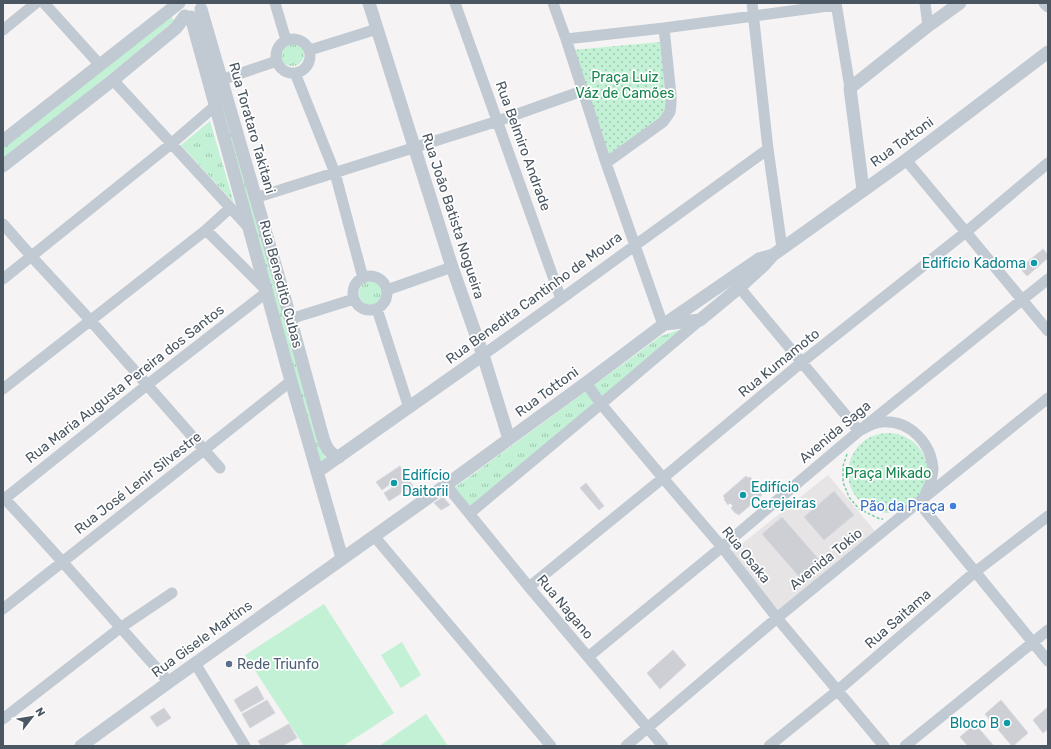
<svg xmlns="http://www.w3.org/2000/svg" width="1051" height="749" viewBox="0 0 1051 749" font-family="Rubik,sans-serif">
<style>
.education{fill:#e6e4e5}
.grass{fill:url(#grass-tufts)}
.park{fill:url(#park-dots)}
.pitch{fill:#c3f1d5}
.building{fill:#cdcfd5;stroke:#d7d9de}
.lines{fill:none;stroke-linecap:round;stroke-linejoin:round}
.path{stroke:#7ad0a6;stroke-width:1.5;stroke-dasharray:3 2;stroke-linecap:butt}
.minor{stroke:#c1cad2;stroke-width:11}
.tertiary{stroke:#c1cad2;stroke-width:13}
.culture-dot{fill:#0f9aa8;stroke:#fff;stroke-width:1.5}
.shop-dot{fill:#3f7fe0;stroke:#fff;stroke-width:1.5}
.service-dot{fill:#5c6f8a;stroke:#fff;stroke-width:1.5}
.labels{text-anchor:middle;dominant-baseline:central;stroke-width:3.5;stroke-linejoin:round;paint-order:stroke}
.park-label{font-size:14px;fill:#17864f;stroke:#fff}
.street-label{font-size:14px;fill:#4a5661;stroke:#fff}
.culture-label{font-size:14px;fill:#0d838f;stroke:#fff;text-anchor:end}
.shop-label{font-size:14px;fill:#366cbe;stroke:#fff;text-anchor:end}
.service-label{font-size:14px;fill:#4e5e75;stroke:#fff;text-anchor:start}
</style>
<defs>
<pattern id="grass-tufts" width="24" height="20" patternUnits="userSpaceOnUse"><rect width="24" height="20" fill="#c3f1d5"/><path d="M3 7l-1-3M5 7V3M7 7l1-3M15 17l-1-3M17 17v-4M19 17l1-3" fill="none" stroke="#a0c6b0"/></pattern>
<pattern id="park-dots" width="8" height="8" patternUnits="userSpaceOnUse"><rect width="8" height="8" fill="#c3f1d5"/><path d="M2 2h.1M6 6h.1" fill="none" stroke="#a0c6b0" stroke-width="1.8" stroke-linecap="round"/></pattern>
</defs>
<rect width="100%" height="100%" fill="#f5f3f3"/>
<path class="education" d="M828 475 875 531 779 614 728 555Z"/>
<path class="grass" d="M171 16 174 21 3 162V147Z
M201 27 271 273 326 460 320 464 198 28Z
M280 54a12 12 0 1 1 24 0a12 12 0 1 1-24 0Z
M210 121 234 203 181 145Z
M359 293a12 12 0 1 1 24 0a12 12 0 1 1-24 0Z
M682 329 470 509 453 489 661 336Z"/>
<path class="park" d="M660 42 666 99V108L664 115 608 155 573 50Z
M848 473a40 40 0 1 1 80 0a40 40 0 1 1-80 0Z"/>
<path class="pitch" d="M324 604 394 713 343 746H304L245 655Z
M402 642 421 675 401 688 381 655Z
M426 714 448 746H379Z"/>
<path class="building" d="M1043 249 1048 255V258L1027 276 1020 268Z
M400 466 405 474 401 476 405 481 408 479 413 486 389 501 384 493 392 488 390 484 382 490 376 482Z
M746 476 748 478 750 477 755 483 753 485 755 488 757 486 761 491 760 492 762 495 739 515 736 513H735L731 508 733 506 730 503 728 505 724 499 725 498 723 496Z
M586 483 604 506 599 510 580 488Z
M834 491 854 515 824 540 804 517Z
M443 497 450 505 441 510 434 503Z
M782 517 821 562 801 579 762 534Z
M673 650 686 665 660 689 647 673Z
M257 686 264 699 241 712 234 700Z
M267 700 275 713 250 728 242 714Z
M1001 700 1028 733 1013 746H1012L985 714Z
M1048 707V729L1043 733 1033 720Z
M164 708 171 718 157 727 150 717Z
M289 724 297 738 282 746H261L258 741Z
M975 724 994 746H968L960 737Z"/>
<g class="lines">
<path class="path" d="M847 454 843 466V482L849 497 859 509 880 519H883"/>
<path class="minor" d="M44 3 100 65
M275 3 286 40
M455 3 561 299
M553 3 566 39 606 163 663 325
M752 3 768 149 782 248
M836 3 850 88
M925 3 928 26
M3 30 36 3
M566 39 664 28 836 5
M276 56a17 17 0 1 1 34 0a17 17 0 1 1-34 0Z
M310 50 377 29
M295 73 335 173 363 278
M113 80 249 228
M221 80 277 61
M906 160 1048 331
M606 163 663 122 670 112 671 104V95L664 28
M255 198 498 121 582 91
M3 224 32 257 91 321 220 468
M206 230 268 292
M353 293a17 17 0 1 1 34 0a17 17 0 1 1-34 0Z
M3 279 171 144 215 106
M734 281 859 431C865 428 874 422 882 422 909 420 931 442 933 469 933 478 929 487 925 495
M387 290 452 267
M377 309 409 408
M290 319 354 299
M483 355 561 299 768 149
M586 383 601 404 663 478 722 547 777 618 884 746
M3 389 206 230 230 208
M446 485 529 587 663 746
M3 497C60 557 113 620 169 682
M3 500 147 385 267 292
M919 503 1048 661
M470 513 601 404 700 320
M374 536 551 746
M529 587 663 478 802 362 966 232 1048 163
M3 609 291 381
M588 657 722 547 859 431 1048 279
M195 663 245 746
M3 719 120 628 172 593
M626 746 777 618 925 497 1048 398
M769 746 837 691 975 572 1048 516
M905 746 1048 630"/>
<path class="tertiary" d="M369 3 452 267 483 355 509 439
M1045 3 1048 6
M201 9 283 292 323 438C326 447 329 454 339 457
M191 17 291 381 342 558
M3 141 179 3
M3 166 113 80 176 28 185 16
M863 190 850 88 928 26 960 3
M665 324 700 320 740 287 764 265 773 255 906 160 1048 52
M317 472 483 355
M81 746 169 682 446 485 586 383 663 325 759 259 773 255"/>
</g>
<g class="culture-dot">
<circle cx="1034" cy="263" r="4"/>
<circle cx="394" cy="483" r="4"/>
<circle cx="743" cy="495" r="4"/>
<circle cx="1007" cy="723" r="4"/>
</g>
<circle class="shop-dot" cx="953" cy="506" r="4"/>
<circle class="service-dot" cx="229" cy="664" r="4"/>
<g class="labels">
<g class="park-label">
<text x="625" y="77">Praça Luiz<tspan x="625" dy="16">Váz de Camões</tspan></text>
<text x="888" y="473">Praça Mikado</text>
</g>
<g class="street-label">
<text transform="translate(252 128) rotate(74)">Rua Torataro Takitani</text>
<text transform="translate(902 142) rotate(-36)">Rua Tottoni</text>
<text transform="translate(523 146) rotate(70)">Rua Belmiro Andrade</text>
<text transform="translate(453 216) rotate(72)">Rua João Batista Nogueira</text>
<text transform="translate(281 284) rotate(75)">Rua Benedito Cubas</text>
<text transform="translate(534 298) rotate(-36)">Rua Benedita Cantinho de Moura</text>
<text transform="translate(779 363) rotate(-39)">Rua Kumamoto</text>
<text transform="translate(125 384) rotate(-38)">Rua Maria Augusta Pereira dos Santos</text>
<text transform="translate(547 392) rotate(-36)">Rua Tottoni</text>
<text transform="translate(835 432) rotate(-40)">Avenida Saga</text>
<text transform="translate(138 483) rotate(-38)">Rua José Lenir Silvestre</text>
<text transform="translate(746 555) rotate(51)">Rua Osaka</text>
<text transform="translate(826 559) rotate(-39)">Avenida Tokio</text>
<text transform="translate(565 607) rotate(50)">Rua Nagano</text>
<text transform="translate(898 619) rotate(-41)">Rua Saitama</text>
<text transform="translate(202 639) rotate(-36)">Rua Gisele Martins</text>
</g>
<g class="culture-label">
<text x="1026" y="263">Edifício Kadoma</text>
<text x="402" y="475" text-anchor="start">Edifício<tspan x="402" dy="16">Daitorii</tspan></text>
<text x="751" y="487" text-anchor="start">Edifício<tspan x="751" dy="16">Cerejeiras</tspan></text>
<text x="999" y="723">Bloco B</text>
</g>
<g class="shop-label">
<text x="945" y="506">Pão da Praça</text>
</g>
<g class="service-label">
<text x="237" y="664">Rede Triunfo</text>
</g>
</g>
<rect width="1051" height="749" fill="none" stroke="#4a5661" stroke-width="8"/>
<g transform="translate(32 717) rotate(59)" stroke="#ffffff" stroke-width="3" paint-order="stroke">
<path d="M0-3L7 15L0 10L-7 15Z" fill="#4a5661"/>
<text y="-6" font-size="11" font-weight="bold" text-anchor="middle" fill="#4a5661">N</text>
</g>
</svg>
